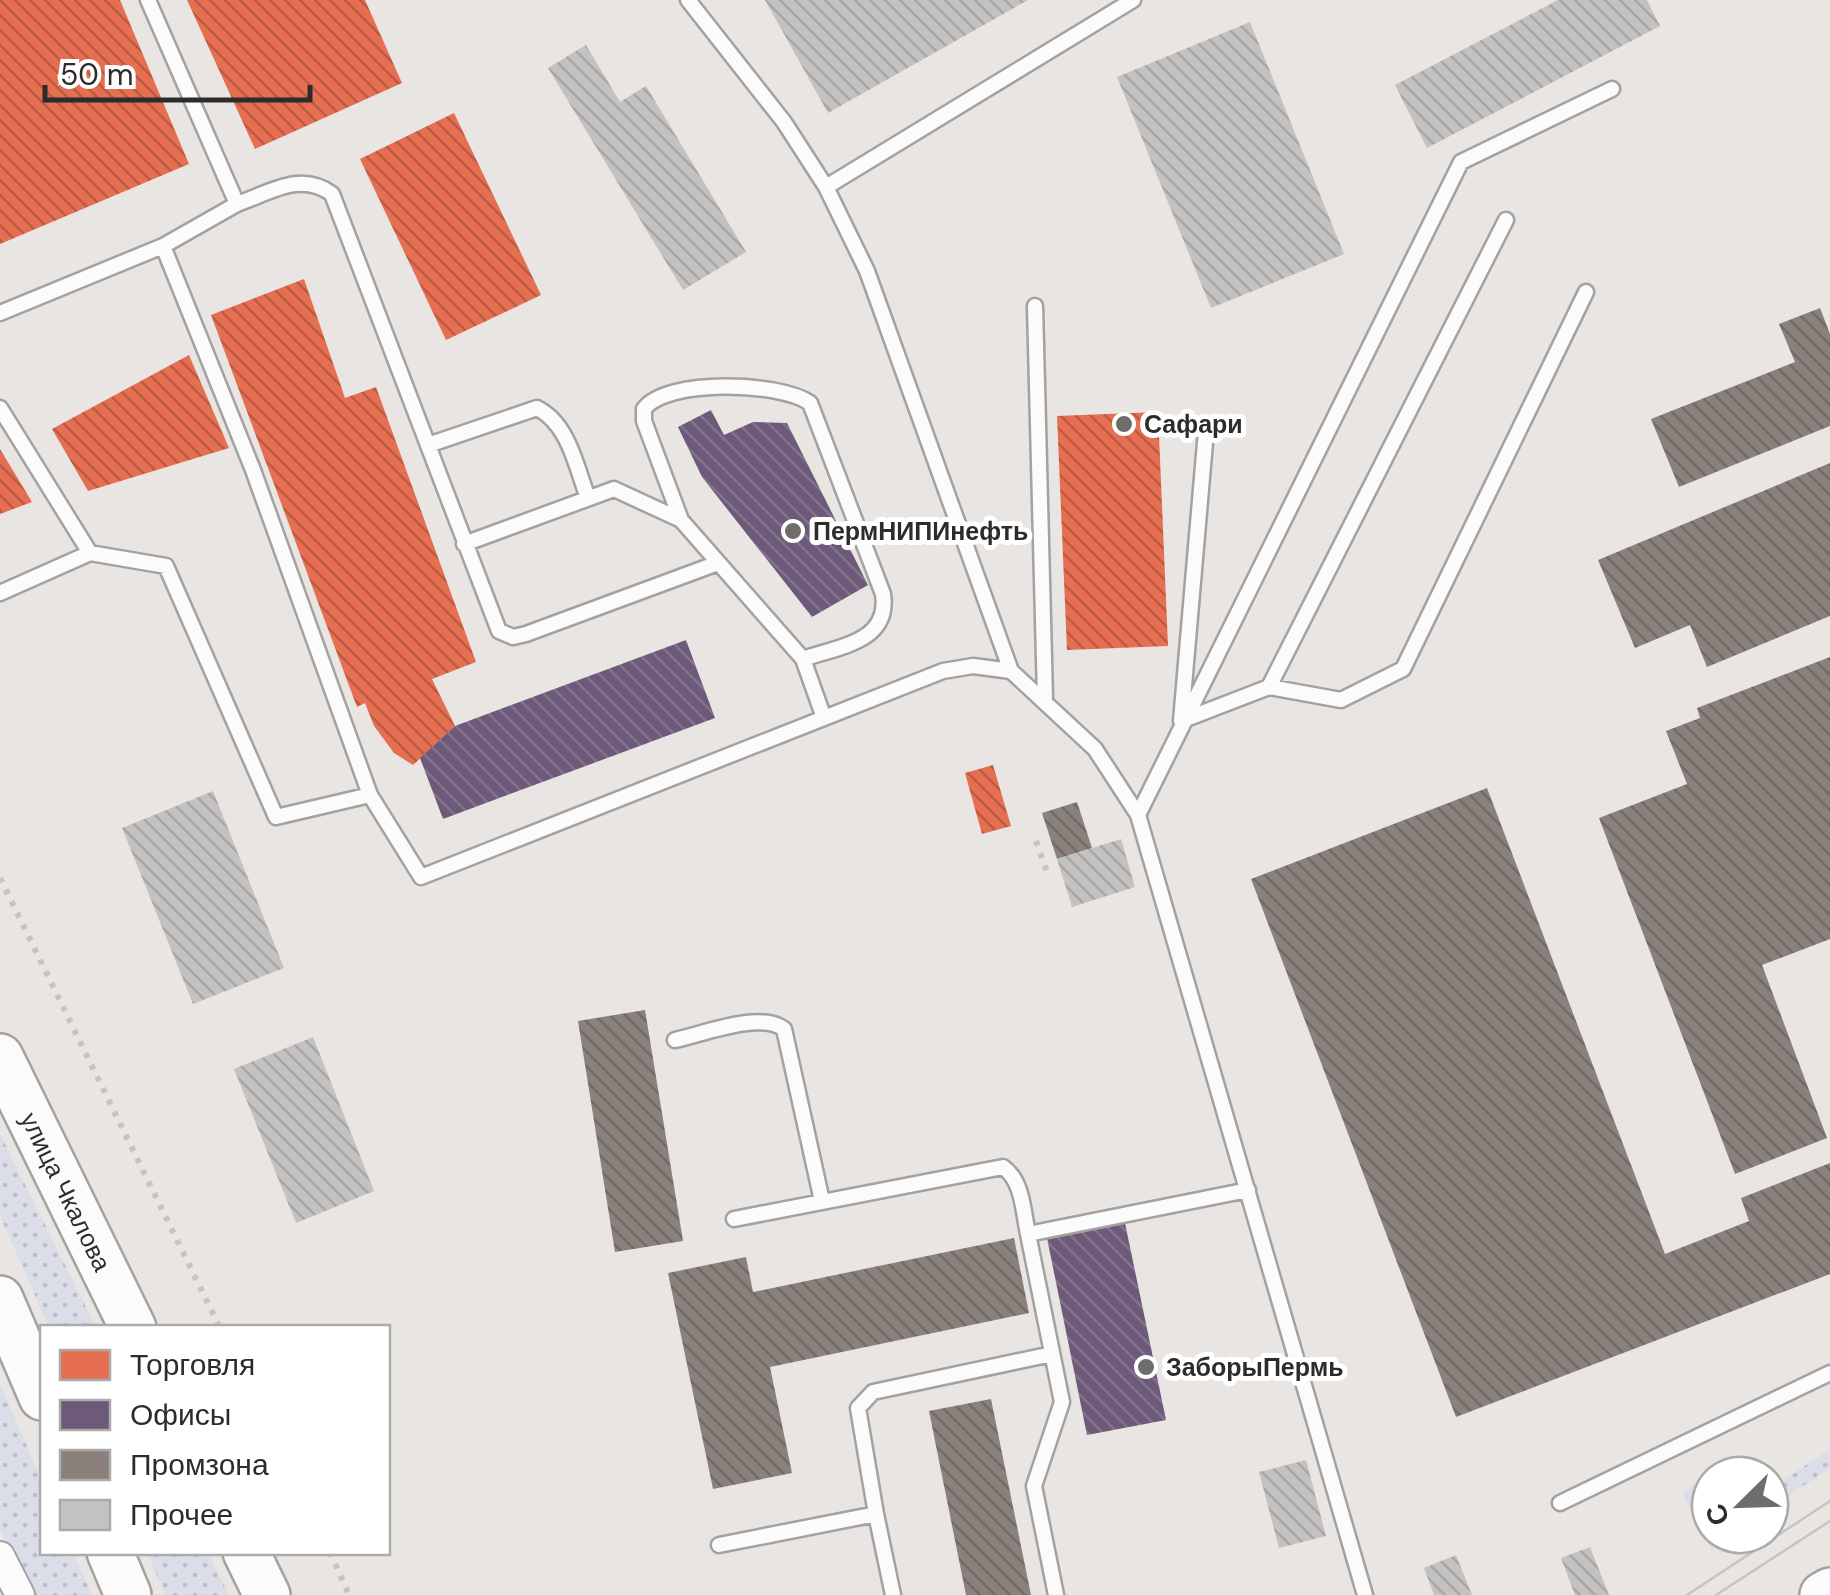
<svg xmlns="http://www.w3.org/2000/svg" width="1830" height="1595" viewBox="0 0 1830 1595" font-family="'DM Sans',sans-serif">
<style>
.grass{fill:url(#grass-dots)}
.shops{fill:url(#shops-back-hatch)}
.offices{fill:url(#offices-back-hatch)}
.industry{fill:url(#industry-back-hatch)}
.building{fill:url(#building-back-hatch)}
.lines{fill:none;stroke-linecap:round;stroke-linejoin:round}
.service-casing{stroke:#a4a2a0;stroke-width:19}
.minor-casing{stroke:#a4a2a0;stroke-width:32}
.primary-casing{stroke:#a4a2a0;stroke-width:50}
.path{stroke:#c5c4c3;stroke-width:6;stroke-dasharray:5 8;stroke-linecap:butt}
.service{stroke:#fcfbfb;stroke-width:14}
.minor{stroke:#fcfbfb;stroke-width:28}
.primary{stroke:#fcfbfb;stroke-width:45}
.tram{stroke:#c5c5c4;stroke-width:2.5}
.poi-dot{fill:#6f6d6b;stroke:#fff;stroke-width:4}
.labels{text-anchor:middle;dominant-baseline:central;stroke-width:10;stroke-linejoin:round;paint-order:stroke}
.poi-label{font-size:25px;font-weight:bold;fill:#2e2c2b;stroke:#fff;text-anchor:start}
.street-label{font-size:25px;fill:#2e2c2b;stroke:#fff}
</style>
<defs>
<pattern id="grass-dots" width="8" height="8" patternUnits="userSpaceOnUse" patternTransform="scale(2.5)"><rect width="8" height="8" fill="#dbdee9"/><path d="M2 2h.1M6 6h.1" fill="none" stroke="#bcbfc8" stroke-width="1.8" stroke-linecap="round"/></pattern>
<pattern id="shops-back-hatch" width="6" height="6" patternUnits="userSpaceOnUse" patternTransform="scale(2.5)"><rect width="6" height="6" fill="#e76f51"/><path d="M-1 5l2 2M0 0l6 6M5-1l2 2" fill="none" stroke="#bc5b43"/></pattern>
<pattern id="offices-back-hatch" width="6" height="6" patternUnits="userSpaceOnUse" patternTransform="scale(2.5)"><rect width="6" height="6" fill="#6d597a"/><path d="M-1 5l2 2M0 0l6 6M5-1l2 2" fill="none" stroke="#82738b"/></pattern>
<pattern id="industry-back-hatch" width="6" height="6" patternUnits="userSpaceOnUse" patternTransform="scale(2.5)"><rect width="6" height="6" fill="#8a817c"/><path d="M-1 5l2 2M0 0l6 6M5-1l2 2" fill="none" stroke="#716a66"/></pattern>
<pattern id="building-back-hatch" width="6" height="6" patternUnits="userSpaceOnUse" patternTransform="scale(2.5)"><rect width="6" height="6" fill="#c4c2c1"/><path d="M-1 5l2 2M0 0l6 6M5-1l2 2" fill="none" stroke="#a9a7a6"/></pattern>
</defs>
<rect width="100%" height="100%" fill="#e8e5e3"/>
<path class="grass" d="M0 1134 96 1327H49L0 1216Z
M0 1384 42 1481V1552L73 1553 92 1595H32L0 1530Z
M1830 1449V1468L1770 1508V1489Z
M1709 1475 1710 1535H1730L1711 1549 1682 1493Z
M147 1553H208L229 1595H165Z"/>
<path class="shops" d="M0 0H120L189 164 0 244Z
M187 0H365L402 83 255 149Z
M454 113 541 295 446 340 360 159Z
M304 279 345 398 376 387 476 662 432 679 455 726 413 765 394 753 374 726 365 703 357 707 211 315Z
M189 355 229 448 88 491 52 429Z
M1158 412 1168 646 1067 650 1057 416Z
M0 449 32 502 0 514Z
M993 765 1011 826 982 834 965 773Z"/>
<path class="offices" d="M711 410 724 435 753 422 787 423 868 585 812 617 702 477 678 427Z
M686 640 715 718 443 819 420 758 455 726Z
M1125 1223 1166 1420 1087 1435 1047 1238Z"/>
<path class="industry" d="M1820 308 1830 334V426L1679 487 1651 419 1795 362 1779 324Z
M1830 463V616L1707 667 1690 625 1635 648 1598 560Z
M1830 657V939L1762 965 1827 1138 1735 1174 1599 818 1687 784 1666 731 1700 718 1697 708Z
M1487 788 1665 1254 1749 1221 1741 1198 1830 1163V1274L1456 1417 1251 879Z
M1077 802 1092 848 1057 859 1042 813Z
M645 1010 683 1241 615 1252 578 1021Z
M1014 1238 1029 1313 770 1367 792 1473 713 1489 668 1273 746 1257 753 1292Z
M991 1399 1031 1595H966L929 1411Z"/>
<path class="building" d="M765 0H1028L828 113Z
M1558 0H1647L1660 26 1427 148 1395 85Z
M1250 22 1344 254 1211 308 1117 77Z
M586 45 620 102 646 86 746 252 683 290 548 68Z
M213 791 284 968 193 1004 122 828Z
M1121 839 1135 887 1072 907 1057 859Z
M313 1037 374 1191 296 1223 234 1069Z
M1306 1460 1326 1536 1279 1548 1259 1472Z
M1590 1547 1609 1595H1575L1561 1558Z
M1456 1555 1472 1595H1434L1424 1568Z"/>
<g class="lines">
<defs>
<path id="service" d="M148 0 237 204 163 246
M688 0 784 122 826 187 867 271 1011 671 1095 749 1138 815 1365 1595
M826 187 1133 0
M237 204C271 192 301 171 332 194L499 631 513 637 526 634 718 563
M1035 306 1045 698
M0 313 163 246 253 470 370 795 421 877 943 671 973 666 1011 671
M0 408 90 553
M1206 431 1181 721 1269 687 1506 220
M428 445 537 408C569 424 576 467 588 498
M464 544 614 489 681 520
M0 593 90 553 166 566 276 817 370 795
M803 659C840 646 890 642 883 594L810 403C780 382 667 378 644 409V421L681 520 803 659 824 718
M1269 687 1341 700 1403 669 1586 292
M1138 815 1461 162 1612 89
M675 1040C703 1034 760 1011 784 1029L822 1201
M734 1219 1003 1167C1023 1181 1023 1211 1028 1234
M1560 1503 1830 1373
M876 1514 893 1595
M719 1545 876 1514 858 1408 873 1392 1052 1354
M1056 1595 1034 1486 1062 1402 1028 1234 1248 1190"/>
<path id="minor" d="M0 1556 20 1595"/>
<g id="primary">
<path id="s1" d="M0 1057 133 1328"/>
<path d="M0 1299 42 1397"/>
<path d="M110 1552 128 1595"/>
<path d="M246 1552 267 1595"/>
<path d="M1823 1595 1830 1591"/>
</g>
</defs>
<use href="#service" class="service-casing"/>
<use href="#minor" class="minor-casing"/>
<use href="#primary" class="primary-casing"/>
<path class="path" d="M1036 841 1048 875
M0 878 220 1328
M330 1552 349 1595"/>
<use href="#service" class="service"/>
<use href="#minor" class="minor"/>
<use href="#primary" class="primary"/>
<path class="tram" d="M1687 1595 1830 1501
M1716 1595 1830 1521"/>
</g>
<g class="poi-dot">
<circle cx="1124" cy="424" r="10"/>
<circle cx="793" cy="531" r="10"/>
<circle cx="1146" cy="1367" r="10"/>
</g>
<g class="labels">
<g class="poi-label">
<text x="1144" y="424">Сафари</text>
<text x="813" y="531">ПермНИПИнефть</text>
<text x="1166" y="1367">ЗаборыПермь</text>
</g>
<g class="street-label">
<text stroke="none"><textPath href="#s1" startOffset="150">улица Чкалова</textPath></text>
</g>
</g>
<rect x="40" y="1325" width="350" height="230" fill="#ffffff" stroke="#ababaa" stroke-width="2.5"/>
<rect x="60" y="1350" width="50" height="30" fill="#e76f51" stroke="#ababaa" stroke-width="2.5"/>
<text x="130" y="1375" font-size="30" fill="#2e2c2b">Торговля</text>
<rect x="60" y="1400" width="50" height="30" fill="#6d597a" stroke="#ababaa" stroke-width="2.5"/>
<text x="130" y="1425" font-size="30" fill="#2e2c2b">Офисы</text>
<rect x="60" y="1450" width="50" height="30" fill="#8a817c" stroke="#ababaa" stroke-width="2.5"/>
<text x="130" y="1475" font-size="30" fill="#2e2c2b">Промзона</text>
<rect x="60" y="1500" width="50" height="30" fill="#c4c2c1" stroke="#ababaa" stroke-width="2.5"/>
<text x="130" y="1525" font-size="30" fill="#2e2c2b">Прочее</text>
<g transform="translate(1740 1505) rotate(247)"><circle r="48" fill="#ffffff" stroke="#ababaa" stroke-width="2.5"/>
<path d="M0-8L18 38L0 25L-18 38Z" fill="#6f6d6b"/>
<text y="-15" font-size="28" font-weight="bold" text-anchor="middle" fill="#2e2c2b">С</text>
</g>
<path d="M45 85v15h265v-15" fill="none" stroke="#2e2c2b" stroke-width="5"/>
<text x="60" y="85" font-size="30" fill="#2e2c2b" stroke="#ffffff" stroke-width="8" paint-order="stroke">50 m</text>
</svg>
